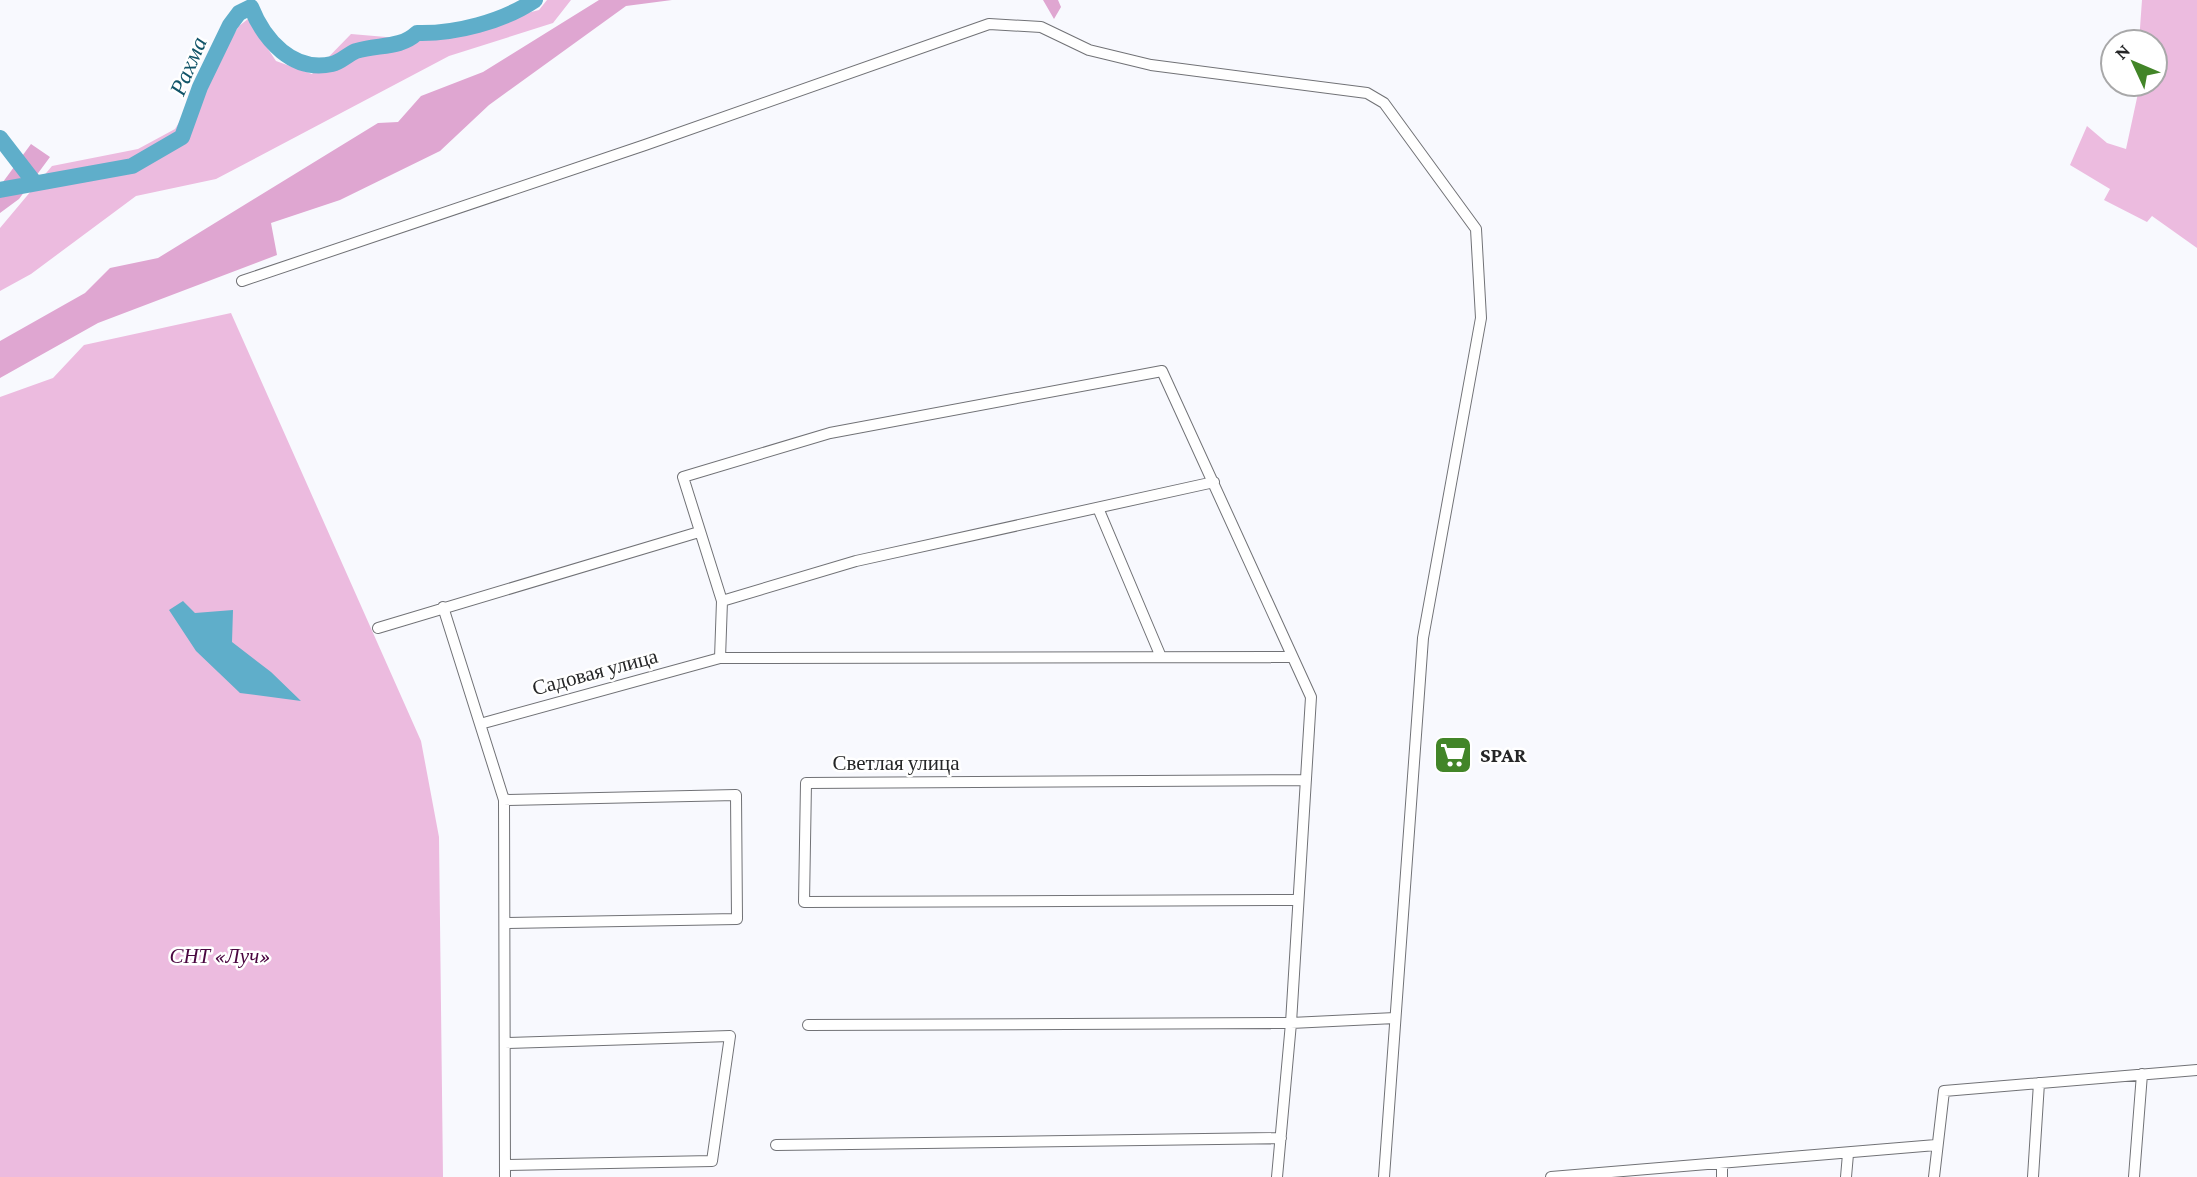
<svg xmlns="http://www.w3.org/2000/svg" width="2197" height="1177" viewBox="0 0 2197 1177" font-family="'Crimson Pro',serif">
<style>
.green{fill:#ecbbdf}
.forest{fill:#dfa6d1}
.water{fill:#5faeca}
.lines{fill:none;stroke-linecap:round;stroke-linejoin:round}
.river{stroke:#5faeca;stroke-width:16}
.minor-casing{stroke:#717276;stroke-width:12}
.minor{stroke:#fff;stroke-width:10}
.labels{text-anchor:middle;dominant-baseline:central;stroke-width:5;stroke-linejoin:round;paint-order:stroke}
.street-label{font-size:21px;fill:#252627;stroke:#fff}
.poi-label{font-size:21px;font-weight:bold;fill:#252627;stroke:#fff;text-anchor:start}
.park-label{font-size:21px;font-style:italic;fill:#4b0741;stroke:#fff}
.water-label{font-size:23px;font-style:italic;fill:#115468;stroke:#fff}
</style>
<rect width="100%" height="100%" fill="#f8f9fe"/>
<path class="green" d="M547 0H571L553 23 449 56 216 179 136 196 31 274 0 291V228L52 166 138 149 175 129 239 26 248 19 276 61 312 74 351 34 421 40 539 10Z
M2142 0H2197V248L2152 216 2147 222 2104 200 2110 189 2070 165 2087 126 2107 143 2126 149 2140 84H2155V42H2139Z
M231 313 421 741 439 837 443 1177H0V397L53 378 84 345Z"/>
<path class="forest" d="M599 0H672L626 6 489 105 440 151 340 200 271 223 277 255 98 323 0 378V341L85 293 110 268 158 258 378 123 398 122 421 96 483 72Z
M1043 0H1058L1061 7 1054 19Z
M31 144 50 157 19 199 0 213V186Z"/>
<path class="water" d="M183 601 195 613 233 610 232 642 271 672 301 701 240 693 196 651 169 610Z"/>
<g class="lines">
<path class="river" d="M0 138 34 182
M0 190 132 166 182 137 200 87 230 25 239 13 251 7C264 40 293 73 332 64 341 62 348 54 356 51 378 44 400 49 417 33 455 34 502 22 535 0"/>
<defs>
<path id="minor" d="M242 281 645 145 989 24 1041 27 1089 50 1151 65 1367 93 1384 103 1476 229 1481 318 1423 638 1384 1177
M1098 508 1161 657
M722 601 856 561 1214 482
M443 607 504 800 505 1177
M378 628 699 532
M720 658 722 601 683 477 830 433 1162 371 1311 697 1291 1023 1277 1177
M480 724 720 658 1292 657
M504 800 736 795 737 919 505 923
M1298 900 804 902 806 783 1306 780
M808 1025 1291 1023 1395 1018
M505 1043 730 1036 712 1161 505 1165
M776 1145 1281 1138
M1551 1177 1936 1145
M1722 1177V1163
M1846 1177 1848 1154
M1934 1177 1944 1091 2197 1070
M2033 1177 2039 1083
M2134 1177 2142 1074"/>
</defs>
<use href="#minor" class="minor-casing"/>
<use href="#minor" class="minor"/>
</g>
<defs>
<symbol id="supermarket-square" viewBox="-11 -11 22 22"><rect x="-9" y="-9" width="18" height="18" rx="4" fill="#428528" stroke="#fff"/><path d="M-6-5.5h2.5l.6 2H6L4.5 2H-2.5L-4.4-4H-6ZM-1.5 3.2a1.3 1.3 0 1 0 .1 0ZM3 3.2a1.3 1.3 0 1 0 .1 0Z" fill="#fff"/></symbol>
</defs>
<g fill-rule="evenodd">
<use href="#supermarket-square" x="1431" y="733" width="44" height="44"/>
</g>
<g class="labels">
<g class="street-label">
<text transform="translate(595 672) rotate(-15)">Садовая улица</text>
<text x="896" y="763">Светлая улица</text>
</g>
<g class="poi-label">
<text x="1480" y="755">SPAR</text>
</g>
<g class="park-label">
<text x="220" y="956">СНТ «Луч»</text>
</g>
<g class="water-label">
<text transform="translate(188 66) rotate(-67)">Рахма</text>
</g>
</g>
<g transform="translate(2134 63) rotate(314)"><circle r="33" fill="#ffffff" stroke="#a8a8a9" stroke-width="2"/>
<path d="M0-5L12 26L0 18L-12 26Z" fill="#428528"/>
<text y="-10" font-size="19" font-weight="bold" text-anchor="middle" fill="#252627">N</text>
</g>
</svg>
